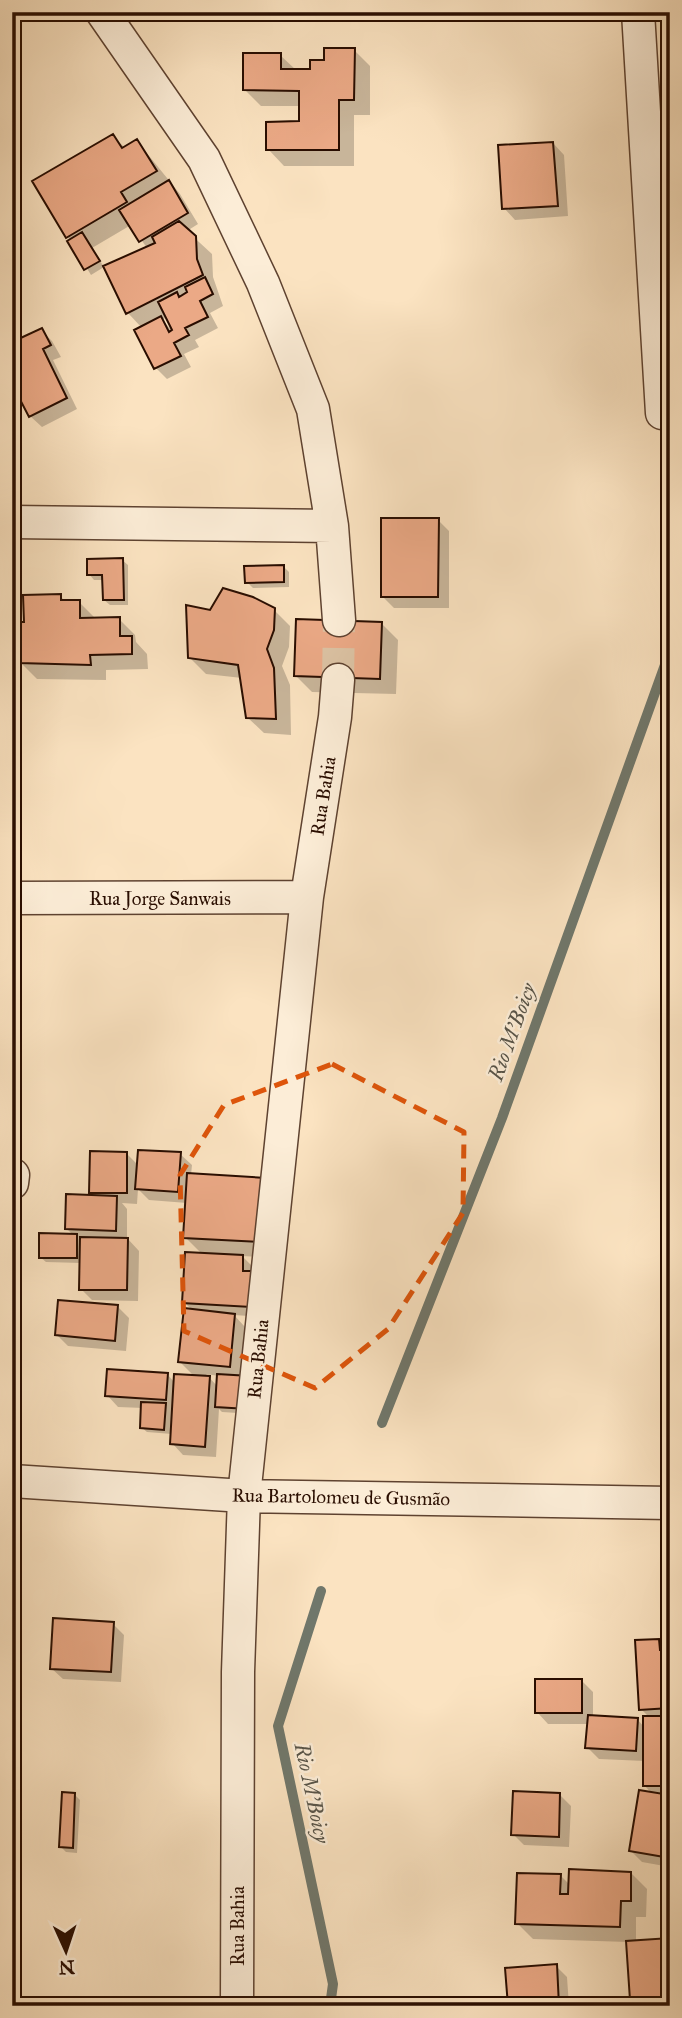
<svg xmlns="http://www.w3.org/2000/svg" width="682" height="2018" viewBox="0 0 682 2018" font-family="'IM FELL Great Primer',serif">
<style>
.shadow{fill:#0003;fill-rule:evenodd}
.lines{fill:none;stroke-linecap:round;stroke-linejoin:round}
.stream{stroke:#70776b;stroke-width:10}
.building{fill:#eba986;stroke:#290d00;stroke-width:2}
.street-tunnel{stroke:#dcc3a4;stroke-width:32;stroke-dasharray:32 16;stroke-linecap:butt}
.street-casing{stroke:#5e4230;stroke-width:35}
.street{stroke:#fcedd7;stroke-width:32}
.marked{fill:none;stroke:#de550b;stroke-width:5;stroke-dasharray:14 9;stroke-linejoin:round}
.labels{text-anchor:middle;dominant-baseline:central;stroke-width:5;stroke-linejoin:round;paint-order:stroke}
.street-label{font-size:19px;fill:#290d00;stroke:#fcedd7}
.water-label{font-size:21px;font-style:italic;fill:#585448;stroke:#fcedd7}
</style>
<rect width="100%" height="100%" fill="#fbe3c1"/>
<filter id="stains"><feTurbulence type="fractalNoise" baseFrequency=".00286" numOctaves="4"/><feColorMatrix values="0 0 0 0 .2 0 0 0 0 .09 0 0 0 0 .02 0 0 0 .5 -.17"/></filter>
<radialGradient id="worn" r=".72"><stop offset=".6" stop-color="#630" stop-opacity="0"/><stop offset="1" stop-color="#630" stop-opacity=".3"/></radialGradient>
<path class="shadow" d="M20 12H40L28 21Z
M354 50 370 66V115H354V166H284L268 149 300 123 301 106H261L245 90 280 55 296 70H312Z
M113 136 125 148 137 141 180 194 198 224 187 231 212 254 213 277 223 306 210 313 218 328 195 340 199 347 184 354 191 367 167 379 156 368 142 328 128 313 147 248 131 225 92 248 104 267 91 275 68 237ZM167 317 174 332 162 320Z
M553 143 564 155 568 216 515 220 504 208Z
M41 330 52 341 61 357 53 360 77 409 42 427 30 416Z
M438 520 449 531V608H394L383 597Z
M122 560 128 565V605H110L104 600V580H94L89 574Z
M283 566 289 572V587L253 588 247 582Z
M60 596 66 602H79L96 619H119L135 635 136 642 147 654 148 669 106 670V680L37 679 20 662 26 624Z
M274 610 290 626 289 647 282 666 290 685 291 735 264 733 247 717 242 678 206 674 189 657 211 612Z
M382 624 398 640 396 694 312 692 296 676Z
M126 1153 139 1166 180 1154 192 1165 191 1175 277 1258 242 1256 254 1268 262 1317 234 1315 245 1327 240 1377 253 1414 222 1412 219 1409 216 1457 183 1455 172 1443V1434L147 1432 141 1427 143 1408 118 1407 107 1395 167 1374 175 1383 195 1377 180 1362 193 1311 184 1302 202 1254 185 1237 187 1203 149 1200 138 1189 137 1204 122 1203 127 1209V1238L139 1251 138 1301 92 1300 81 1289V1263L46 1262 40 1257 74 1236 66 1228 96 1197 91 1192ZM206 1374 219 1376 218 1387Z
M118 1307 129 1318 126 1351 68 1346 57 1335Z
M113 1624 124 1635 121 1682 63 1679 51 1668Z
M659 1641 670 1651V1867L642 1862 631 1851 653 1795 645 1786V1761L599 1759 587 1747 589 1724H548L537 1712 582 1681 593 1692V1717L638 1720 644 1727 650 1718 641 1709Z
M75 1795 80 1800 77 1853 66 1852 60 1846Z
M560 1795 571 1806 569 1847 524 1845 513 1834Z
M631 1873 647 1889 646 1917H636V1942L670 1940V2006H635H638L632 1999 628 1942 533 1939 517 1923 560 1875 570 1885Z
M556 1966 567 1977 569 2006H510Z"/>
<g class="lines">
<path class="stream" d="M382 1423 502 1118 670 651
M321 1591 278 1726 333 1984 330 2006"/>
</g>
<path class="building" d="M324 48H355L354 100H339V150H266V122L299 121V91L243 90V53H281V69H310V60H324Z
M113 134 122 148 137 139 157 171 121 192 127 202 66 238 32 181Z
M553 142 558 206 502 209 498 145Z
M169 180 188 213 139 242 119 210Z
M179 221 196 236 197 259 203 275 126 314 103 266 155 243 152 237Z
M82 232 100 261 84 270 67 241Z
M205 277 213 294 200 301 208 317 185 328 189 335 174 343 181 356 154 369 134 330 161 316 169 332 172 330 158 302 177 292 179 297 187 292 185 287Z
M42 328 51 345 43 349 67 398 29 417 12 384V342Z
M381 518H439L438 597H381Z
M123 558 124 600H103L102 575H87V559Z
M284 565V582L245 583 244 566Z
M223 588 253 597 275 608 274 630 267 649 274 668 276 719 246 718 238 665 188 658 186 605 210 610Z
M61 594V600H80V618L120 617V636H132V654L90 655 91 665 19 663 18 622H24L23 595Z
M296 619 382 622 380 679 294 676Z
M138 1150 181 1152 178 1192 135 1189Z
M90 1151 127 1152V1193H89Z
M187 1173 266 1178 262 1242 183 1238Z
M66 1194 117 1196 116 1231 65 1229Z
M39 1233 77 1234V1258H39Z
M80 1237 128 1238 127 1290H79Z
M185 1252 243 1255V1271H253L251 1307 182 1303Z
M58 1300 118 1305 115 1341 55 1335Z
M184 1308 235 1314 230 1367 178 1362Z
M107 1369 168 1373 166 1400 105 1396Z
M174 1374 210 1376 205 1447 170 1444Z
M217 1374 250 1376 248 1409 215 1407Z
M141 1402 166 1403 164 1430 140 1428Z
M53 1618 114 1622 111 1672 50 1669Z
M659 1639 660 1650H670V1708L639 1710 635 1640Z
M535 1679H582V1713H535Z
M588 1715 638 1718 636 1751 585 1748Z
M643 1716H670V1786H643Z
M639 1790 670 1795V1858L629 1851Z
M513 1791 560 1793 559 1837 511 1835Z
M62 1792 75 1793 73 1848 59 1847Z
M569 1869 631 1872V1901H621L620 1927 515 1924 517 1873 561 1874 560 1894H568Z
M670 1938V1997L630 2000 626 1941Z
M557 1964 559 2006H508L505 1968Z
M645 2001H670V2006H646Z"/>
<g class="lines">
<path class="street-tunnel" d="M338 680 339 620"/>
<defs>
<path id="street" d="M102 12 204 159 263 283 313 409 332 526 339 620
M638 12 662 413
M12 522 332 526
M12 898 307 897
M12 1183 13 1175
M12 1481 244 1496 670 1503
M237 2006 238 1672 244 1496 307 897 335 717 338 680"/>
</defs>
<use href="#street" class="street-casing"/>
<use href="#street" class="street"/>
</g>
<path class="marked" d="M332 1064 464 1132 463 1213 388 1329 315 1388 184 1331 180 1175 224 1105Z"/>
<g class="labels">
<g class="street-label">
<text transform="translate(323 796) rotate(-81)">Rua Bahia</text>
<text x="160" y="898">Rua Jorge Sanwais</text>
<text transform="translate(258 1359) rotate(-84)">Rua Bahia</text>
<text transform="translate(341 1497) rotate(1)">Rua Bartolomeu de Gusmão</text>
<text transform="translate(237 1926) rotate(-90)">Rua Bahia</text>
</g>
<g class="water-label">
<text transform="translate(512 1032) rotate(-70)">Rio M'Boicy</text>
<text transform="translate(312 1793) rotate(78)">Rio M'Boicy</text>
</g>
</g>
<rect width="682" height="2018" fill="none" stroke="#fbe3c1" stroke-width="42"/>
<rect x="14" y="14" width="654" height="1990" fill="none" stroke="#290d00" stroke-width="3.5"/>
<rect x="21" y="21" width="640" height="1976" fill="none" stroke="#290d00" stroke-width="2"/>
<g transform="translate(66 1951) rotate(177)" stroke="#fcedd7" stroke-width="5" paint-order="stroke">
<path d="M0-5L12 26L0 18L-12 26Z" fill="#290d00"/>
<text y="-10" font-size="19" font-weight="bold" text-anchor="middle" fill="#290d00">N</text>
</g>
<rect width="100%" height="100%" filter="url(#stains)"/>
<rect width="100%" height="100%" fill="url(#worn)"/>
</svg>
